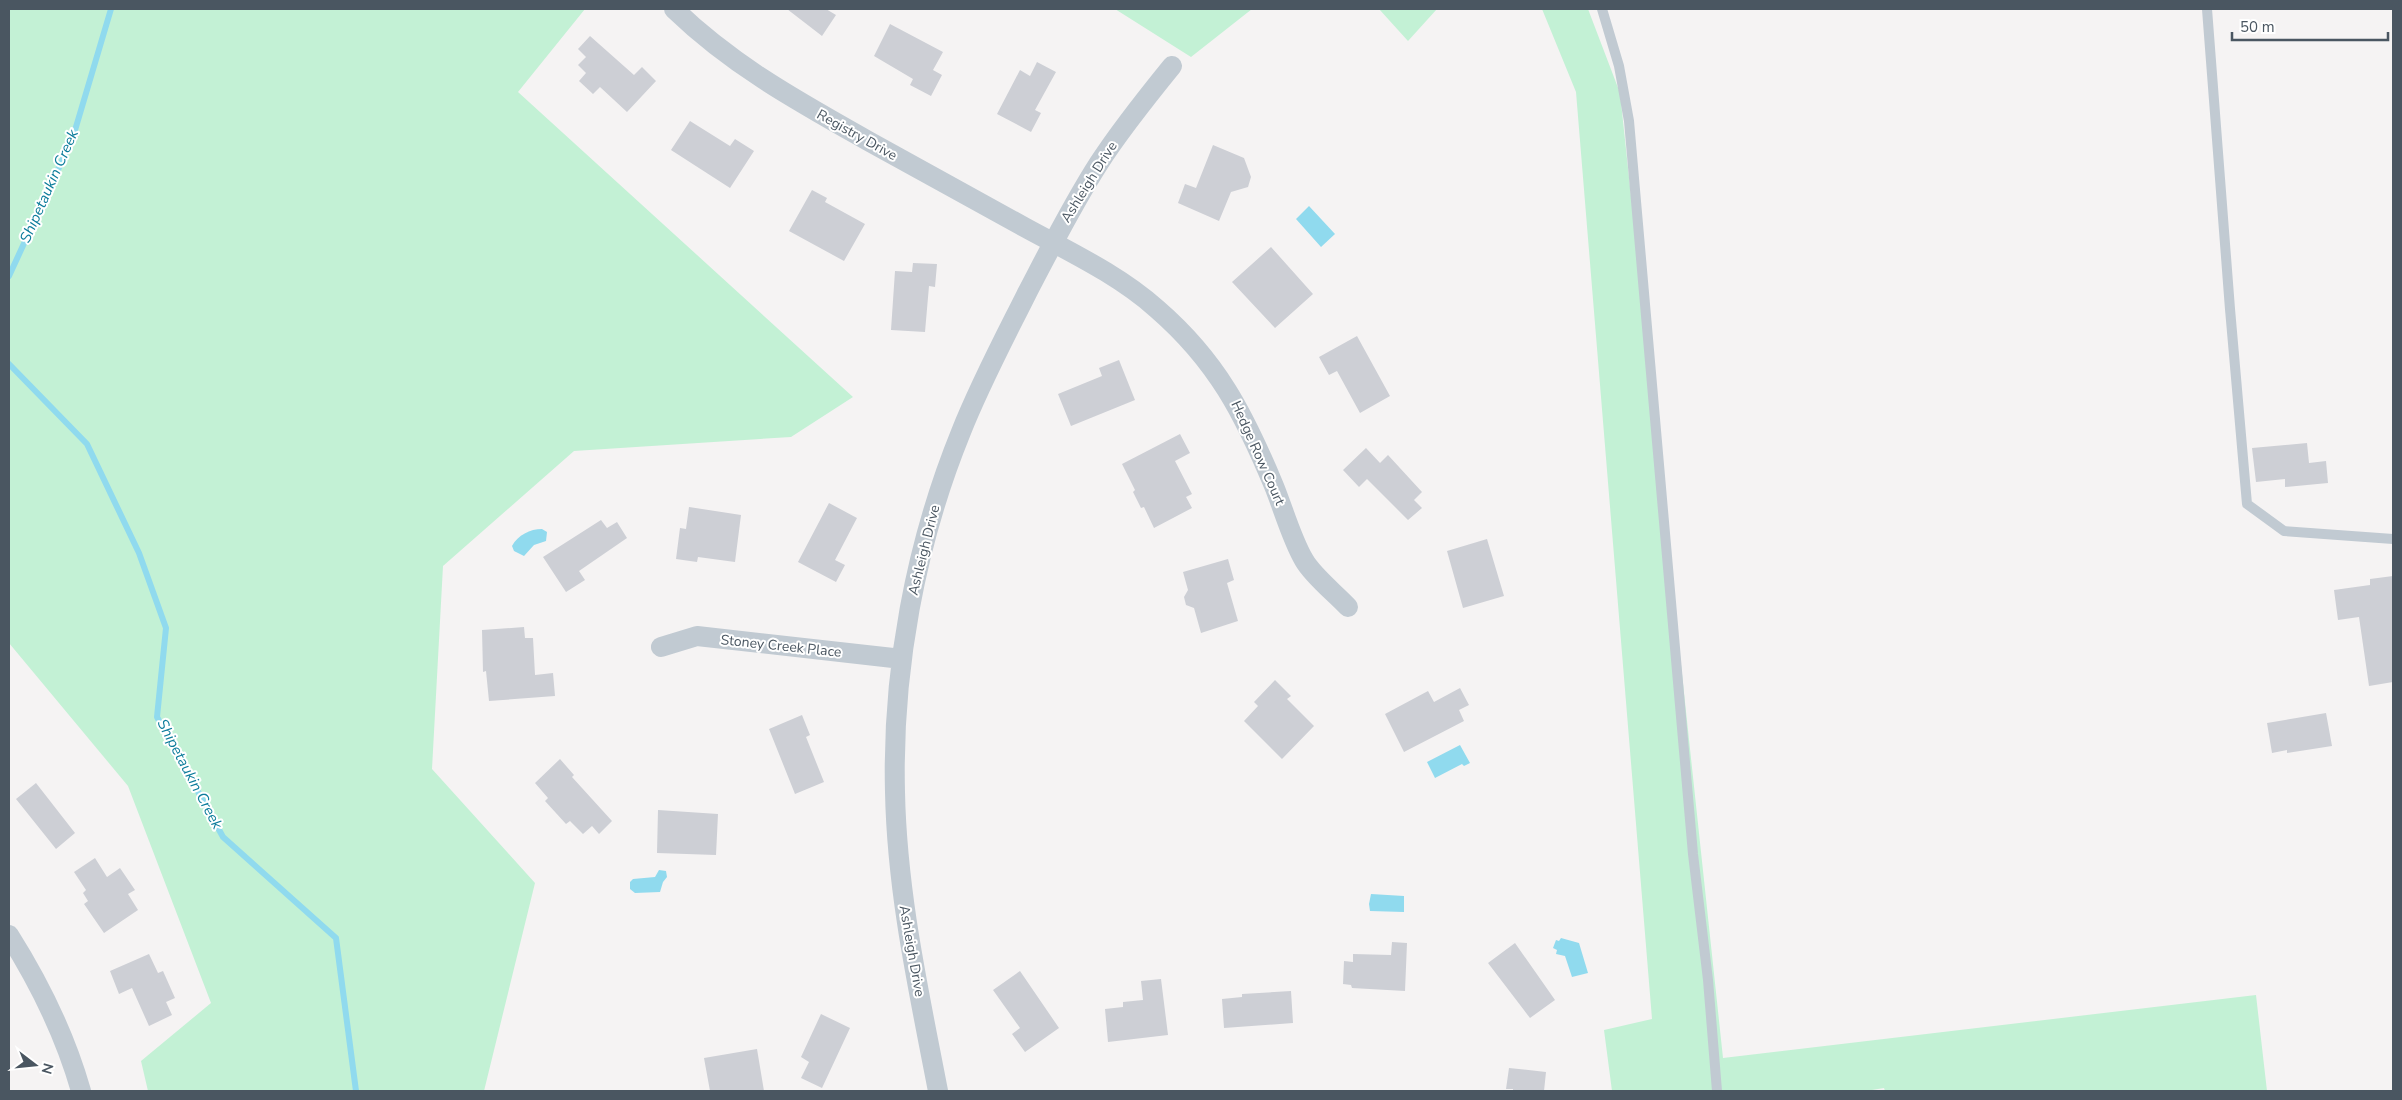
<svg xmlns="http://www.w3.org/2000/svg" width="2402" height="1100" viewBox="0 0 2402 1100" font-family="'Nunito Sans',sans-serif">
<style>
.green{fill:#c3f1d5}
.water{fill:#90daee}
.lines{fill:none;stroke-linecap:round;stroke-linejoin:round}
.stream{stroke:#90daee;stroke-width:6}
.building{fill:#cdcfd5}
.lane{stroke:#c1cad2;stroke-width:10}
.street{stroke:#c1cad2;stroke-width:20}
.labels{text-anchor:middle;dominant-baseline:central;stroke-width:4;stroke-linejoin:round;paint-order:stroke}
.street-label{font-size:14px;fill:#4a5661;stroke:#fff}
.water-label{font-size:15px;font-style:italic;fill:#0c7c9b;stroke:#fff}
</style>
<rect width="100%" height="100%" fill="#f5f3f3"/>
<path class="green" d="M9 9H585L518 92 853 397 791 437 574 451 443 566 432 769 535 883 484 1091H148L141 1061 211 1003 128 786 9 643Z
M1115 9H1252L1191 57Z
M1379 9H1437L1408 41Z
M1542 9H1588L1620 93 1723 1058 2256 995 2267 1091H1885L1884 1088 1866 1091H1612L1604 1030 1652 1019 1576 92Z"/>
<path class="water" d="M1309 206 1335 234 1321 247 1296 219Z
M542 529 547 532 546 541 534 545 524 556 514 551 512 546C518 535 530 529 542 529Z
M1460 745 1470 763 1464 766 1462 764 1435 778 1427 762Z
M659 870 666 871 667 877 663 882 660 892 635 893 630 889V882L633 879 655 877Z
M1371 894 1404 896V912L1370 911 1369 904Z
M1561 938 1579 943 1588 973 1572 977 1565 956 1556 954 1557 950 1553 948 1556 940 1559 941Z"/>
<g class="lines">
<path class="stream" d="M9 276 73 137 111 9
M9 364 87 444 139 553 166 628 157 717 223 837 336 938 356 1091"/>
</g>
<path class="building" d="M787 9H826L836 15 822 36Z
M890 24 943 52 933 70 942 75 931 96 910 85 913 79 874 56Z
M590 36 634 75 642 67 656 81 627 112 600 87 593 94 579 81 586 73 578 65 586 57 578 49Z
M1037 62 1056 72 1035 110 1041 113 1031 132 997 114 1020 70 1030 76Z
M690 121 730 146 735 139 754 151 730 188 671 150Z
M1213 145 1244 158 1251 177 1248 187 1231 192 1219 221 1178 203 1185 184 1196 188Z
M812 190 827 198 825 202 865 224 844 261 789 231Z
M1271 247 1313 294 1275 328 1232 282Z
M913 263 937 264 935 287 929 286 925 332 891 330 895 271 912 272Z
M1357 336 1390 396 1360 413 1337 371 1329 375 1319 357Z
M1119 360 1135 400 1071 426 1058 394 1102 376 1099 368Z
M1180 434 1190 453 1175 461 1192 494 1186 497 1192 508 1154 528 1144 507 1141 508 1133 492 1135 490 1122 464Z
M2307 443 2309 463 2326 461 2328 483 2285 487V479L2256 482 2252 448Z
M1366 448 1380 463 1388 455 1422 492 1414 500 1422 508 1408 520 1367 479 1359 487 1343 470Z
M829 503 857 518 835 560 845 565 836 582 798 562Z
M689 507 741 515 735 562 698 557 697 562 676 559 680 528 686 529Z
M601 520 607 528 617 522 627 538 579 571 585 580 566 592 543 557Z
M1487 539 1504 596 1463 608 1447 551Z
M1228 559 1234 580 1227 583 1238 621 1201 633 1194 608 1186 605 1184 597 1188 590 1183 572Z
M2393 576V682L2369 686 2359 617 2338 620 2334 590 2370 585V579Z
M524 627 525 638H533L535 675 553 673 555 696 489 701 486 671 483 672 482 630Z
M1275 680 1291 696 1287 699 1314 726 1282 759 1244 721 1258 706 1254 702Z
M1460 688 1469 705 1459 710 1464 721 1404 752 1385 714 1428 691 1434 702Z
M2326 713 2332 746 2287 753V750L2272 753 2267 723Z
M802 715 810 735 806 737 824 782 795 794 769 729Z
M560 759 574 775 572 777 612 821 599 834 592 826 583 834 570 821 566 824 545 801 548 798 535 783Z
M36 783 75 833 56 849 16 799Z
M658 810 718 814 716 855 657 853Z
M95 858 107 877 120 868 135 890 128 894 138 910 104 933 84 904 88 901 83 893 86 890 74 872Z
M1392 942 1407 943 1405 991 1352 988 1351 985 1343 984 1344 961 1353 962V954L1391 955Z
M1515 943 1555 1000 1530 1018 1488 963Z
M149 954 158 973 163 971 175 998 166 1002 172 1015 149 1026 132 988 119 994 110 971Z
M1020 971 1059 1028 1025 1052 1012 1034 1020 1028 993 990Z
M1161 979 1168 1035 1108 1042 1105 1009 1123 1007V1002L1143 1000 1141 981Z
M1291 991 1293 1023 1224 1028 1222 999 1242 997V994Z
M821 1014 850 1028 822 1088 801 1078 809 1062 801 1057Z
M757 1049 764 1091H710L704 1058Z
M1509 1068 1546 1072 1544 1091H1513V1089H1506Z"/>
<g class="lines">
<path class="lane" d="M1602 9 1619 66 1629 121 1693 854 1708 980 1717 1091
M2207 9 2230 309 2247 504 2284 531 2393 539"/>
<path class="street" d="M674 9C733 66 799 102 870 142 922 171 974 199 1026 228 1070 252 1119 275 1157 309 1217 361 1244 414 1274 486 1283 508 1292 540 1304 560 1313 576 1335 593 1348 607
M661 647 697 636 902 659
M9 935C40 984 65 1035 81 1091
M938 1091C919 992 897 894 895 792 892 671 915 545 961 432 980 384 1004 339 1027 293 1050 249 1072 205 1099 163 1121 129 1146 98 1172 66"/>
</g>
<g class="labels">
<g class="street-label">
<text transform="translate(857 135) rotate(29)">Registry Drive</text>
<text transform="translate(1089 182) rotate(-58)">Ashleigh Drive</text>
<text transform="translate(1258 453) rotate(66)">Hedge Row Court</text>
<text transform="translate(924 550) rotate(-76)">Ashleigh Drive</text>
<text transform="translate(781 646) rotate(6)">Stoney Creek Place</text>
<text transform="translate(912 951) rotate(80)">Ashleigh Drive</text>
</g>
<g class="water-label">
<text transform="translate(49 186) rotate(-66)">Shipetaukin Creek</text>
<text transform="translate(190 774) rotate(62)">Shipetaukin Creek</text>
</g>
</g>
<rect width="2402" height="1100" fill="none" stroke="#4a5661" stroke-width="20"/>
<g transform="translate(35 1065) rotate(106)" stroke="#ffffff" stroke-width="4" paint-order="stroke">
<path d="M0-4L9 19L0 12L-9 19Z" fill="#4a5661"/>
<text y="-8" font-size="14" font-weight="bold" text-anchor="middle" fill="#4a5661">N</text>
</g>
<path d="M2232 32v8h156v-8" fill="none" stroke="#4a5661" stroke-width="2.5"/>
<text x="2240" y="32" font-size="15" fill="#4a5661" stroke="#ffffff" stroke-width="4" paint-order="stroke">50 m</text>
</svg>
